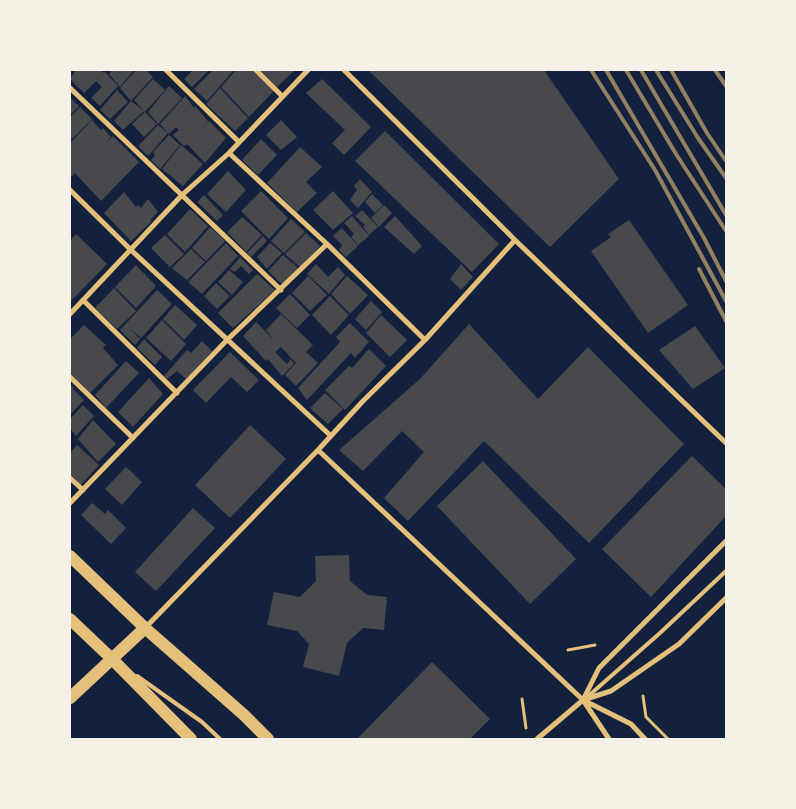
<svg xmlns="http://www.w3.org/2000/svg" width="796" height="809" viewBox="0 0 796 809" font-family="Raleway,sans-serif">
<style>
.building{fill:#48494c}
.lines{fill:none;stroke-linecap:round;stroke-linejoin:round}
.path{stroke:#e5c07b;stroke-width:3}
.service{stroke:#e5c07b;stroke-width:4}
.minor{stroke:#e5c07b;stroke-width:5}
.primary{stroke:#e5c07b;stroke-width:12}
.rail{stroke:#918062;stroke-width:4}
</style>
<rect width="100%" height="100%" fill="#14213d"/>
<path class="building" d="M76 70H100L104 73 105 72 118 86 100 106 91 98 102 87 96 81 84 93 70 79Z
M112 70H134L120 87 109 74Z
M136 70H146L153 77 131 101 120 88Z
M193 70H209L192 87 184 79Z
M213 70 233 71 207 101 194 89Z
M236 70H253L274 91 249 117 221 87Z
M260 70H295L277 87Z
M368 70H544L619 179 550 247Z
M153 79 165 90 145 112 134 100Z
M322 79 371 127 344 155 332 143 345 130 306 93Z
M169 86 182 98 158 124 148 112Z
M220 88 248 118 235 131 206 104Z
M117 90 128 102 110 119 100 110Z
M185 96 194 108 195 106 208 121 202 128 209 121 226 138 205 163 187 144 184 146 173 135 179 130 176 127 169 134 160 124Z
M70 97 79 106 70 115Z
M131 101 144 111 123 130 114 121Z
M80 107 92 119 70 141V117Z
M145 112 157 124 144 137 132 124Z
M92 120 101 130 103 128 111 137 104 145 113 136 139 162 101 201 75 173 70 178V143Z
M281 120 297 137 281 150 266 135Z
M158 125 168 133 148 156 138 146Z
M385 131 499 244 472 272 355 161Z
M169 135 180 145 160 169 151 160 155 156 153 152Z
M261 139 277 155 258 175 242 160Z
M181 145 203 164 183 186 162 169Z
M300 147 322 167 306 182 317 193 297 212 267 183Z
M228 171 246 190 226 212 207 194Z
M360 179 372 192 358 208 350 200 357 190 354 186Z
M261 191 288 218 269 239 241 211Z
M333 191 353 213 333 230 313 210Z
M124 192 136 207 138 205 141 208 148 199 158 212 150 220 152 221 131 241 104 213Z
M372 194 383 205 375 213 365 202Z
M204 195 223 215 217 221 197 202Z
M384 205 392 213 379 227 371 218Z
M190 209 208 226 185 252 167 234Z
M362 210 378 227 369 235 363 227 365 225 355 216Z
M352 216 369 236 358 245 351 237 354 234 344 223Z
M395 216 422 246 414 254 384 227Z
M242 217 262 235 246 252 227 232Z
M291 219 305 232 284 253 271 241Z
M629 220 688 305 648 333 591 251 611 237 608 234Z
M210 227 225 241 206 261 192 248Z
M342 228 358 246 346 257 339 250 342 245 333 236Z
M306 233 320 246 300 267 285 254Z
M76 234 107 264 70 302V241Z
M165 235 184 254 170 267 151 248Z
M263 236 267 241 251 257 247 253Z
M226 243 238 256 202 294 188 282Z
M270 243 282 253 267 269 257 257Z
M191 249 205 262 187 280 172 268Z
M283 255 298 268 282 284 268 271Z
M240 257 253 270 249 274 241 266 235 272 230 269Z
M316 264 328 277 338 267 345 275 329 294 307 274Z
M461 264 473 277 461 290 450 279Z
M136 265 156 286 136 308 115 287Z
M229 270 243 282 232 295 218 282Z
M257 274 275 290 233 328 218 313Z
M308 276 327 295 310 311 292 293Z
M347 276 368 295 350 314 331 294Z
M216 283 230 296 217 309 204 296Z
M114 288 136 311 117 329 95 308Z
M157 290 172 304 141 338 130 328 140 339 135 345 120 330Z
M290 294 310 315 297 328 276 308Z
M330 296 349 315 331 335 312 315Z
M371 301 382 312 366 330 355 319Z
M175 305 197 325 184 340 163 319Z
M281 314 313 345 306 352 318 363 296 386 285 375 296 363 281 347 275 352 287 364 291 359 294 364 282 376 268 359 266 361 243 336 256 322 274 340 266 330Z
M381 315 407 340 390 357 366 333Z
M162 320 186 344 171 361 146 338Z
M350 323 369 342 355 358 351 353 307 400 298 388 340 342 336 337Z
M469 324 538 399 588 347 684 444 589 543 484 441 408 521 384 498 424 452 402 431 363 471 339 450 420 379Z
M84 325 106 345 103 348 118 365 90 393 70 373V339Z
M695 326 725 368 693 389 659 350Z
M144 339 162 357 155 365 137 348Z
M202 341 212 351 186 379 177 371 167 379 164 376 187 350 191 353Z
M369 349 386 366 345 410 325 390 349 366 352 368Z
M230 352 259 380 247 392 231 377 206 403 193 390Z
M126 361 139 373 106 408 95 395Z
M149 378 163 394 133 427 118 412Z
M70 384 74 388 73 389 84 400 70 415Z
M325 393 343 409 328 424 310 408Z
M83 405 94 416 76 436 70 428V419Z
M93 420 116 444 98 462 78 439Z
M250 425 286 459 230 518 195 485Z
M77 445 99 465 81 485 70 474V453Z
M692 456 726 489V516L651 597 602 549Z
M483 461 576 559 530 604 437 506Z
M126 467 142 482 122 505 105 489Z
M92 503 105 514 108 510 126 528 111 544 81 515Z
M193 508 215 528 156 591 135 572Z
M349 555 350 581 367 595 387 597 384 630 363 628 347 643 339 676 303 667 309 644 297 631 267 625 274 592 300 597 316 581 315 556Z
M432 662 490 719 470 739H357Z"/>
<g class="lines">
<path class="path" d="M568 650 595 645
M643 696 646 717 668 739
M522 699 526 728"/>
<path class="service" d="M137 676 202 722 220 739
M585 699 660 633 726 571"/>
<path class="minor" d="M166 70 239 142
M256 70 282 96
M344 70 515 240 726 443
M70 88 281 290
M229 153 327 244 425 340
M70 190 131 250 331 436
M83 300 177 393
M70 314 182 195 229 153 308 70
M70 377 133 438
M318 450 583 700 609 739
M70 478 83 490
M70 503 227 340 327 244
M145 628 318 450 363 401 425 340 515 240
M583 700 599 668 726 541
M583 700 631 724 645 739
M537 739 583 700 611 691 679 644 726 598"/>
<path class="primary" d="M70 556 145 628 244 715 268 739
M70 619 112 659 191 739
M70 698 145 628"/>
<path class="rail" d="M591 70 655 170 726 301
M606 70 704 238 726 281
M626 70 676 154 726 231
M641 70 726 215
M656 70 698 138 726 178
M671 70 707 133 726 161
M715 70 726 86
M699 269 726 321"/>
</g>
<rect width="796" height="809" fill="none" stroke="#f6f1e7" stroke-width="142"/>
</svg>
